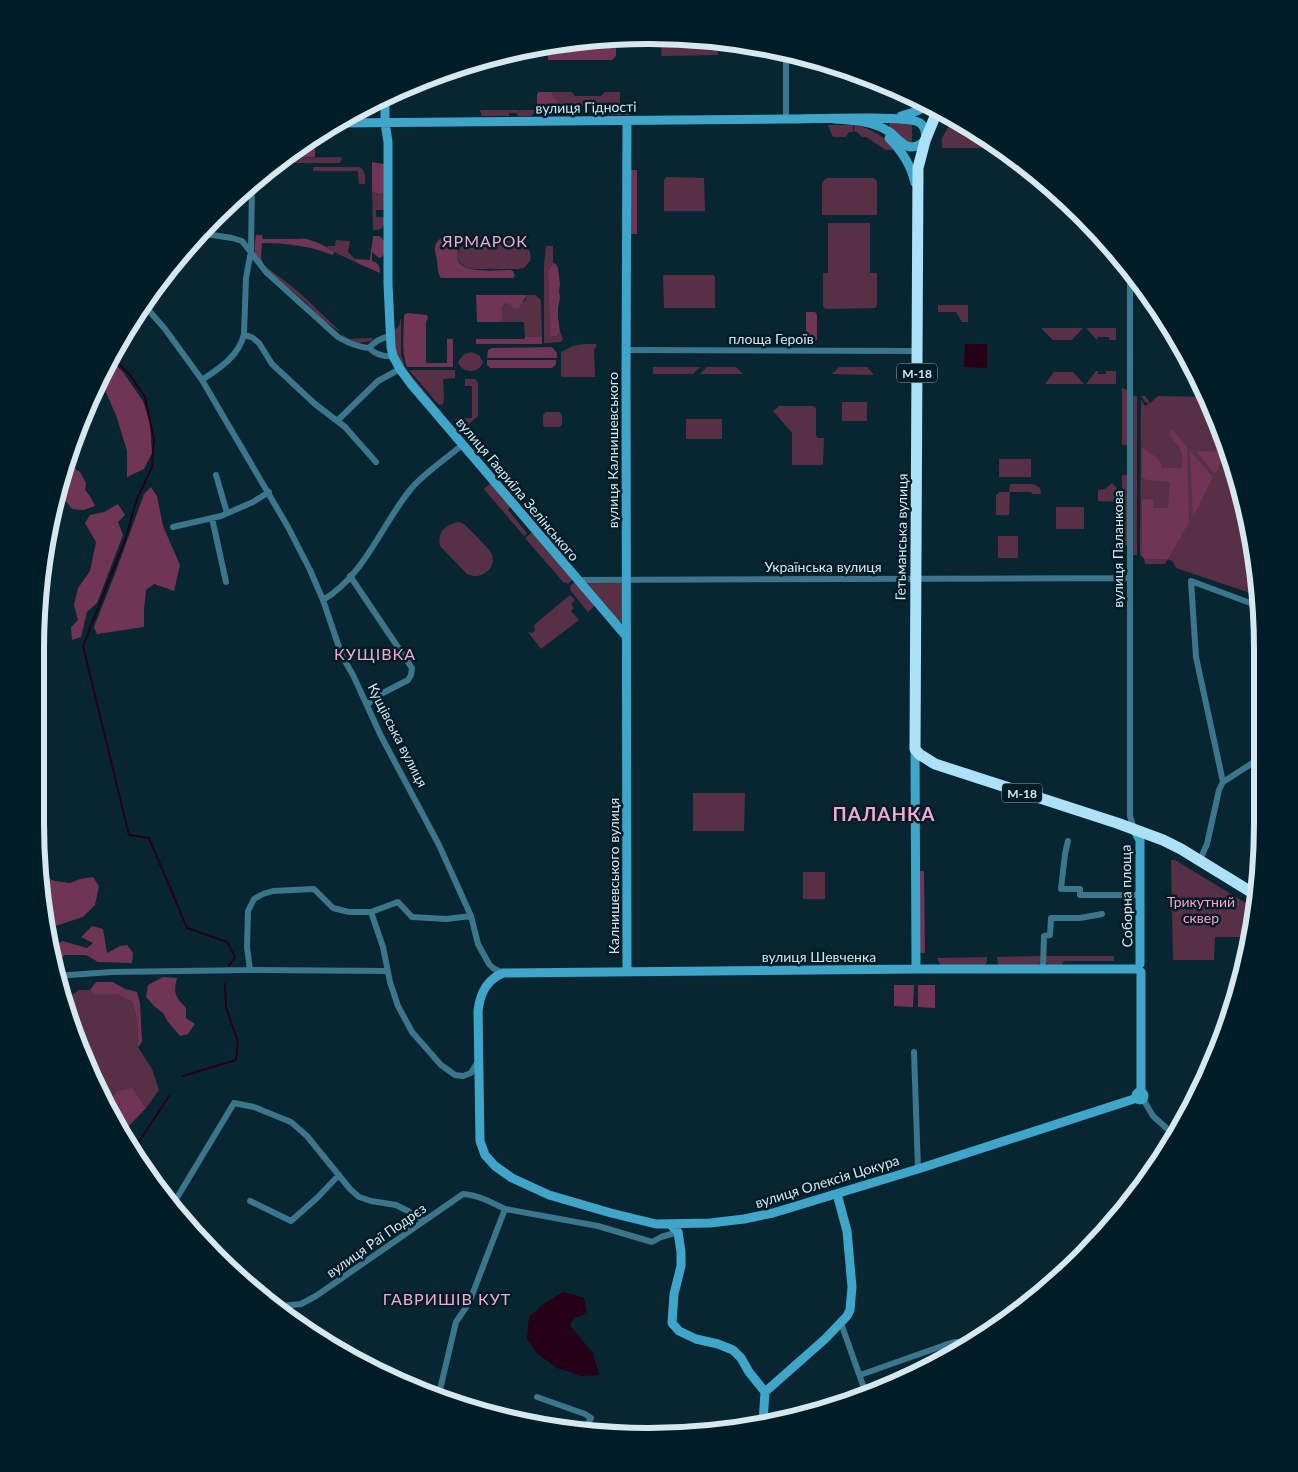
<svg xmlns="http://www.w3.org/2000/svg" width="1298" height="1472" viewBox="0 0 1298 1472" font-family="Lato,sans-serif">
<style>
.green{fill:#583045}
.forest{fill:#703455}
.water{fill:#250016}
.lines{fill:none;stroke-linecap:round;stroke-linejoin:round}
.stream{stroke:#250016;stroke-width:2}
.street{stroke:#3b768c;stroke-width:6}
.secondary{stroke:#40a6c9;stroke-width:9}
.highway{stroke:#ace1f7;stroke-width:11}
.labels{text-anchor:middle;dominant-baseline:central;stroke-width:5;stroke-linejoin:round;paint-order:stroke}
.shield{fill:#001d27;stroke:#96aab2;stroke-width:1}
.shield-label{font-size:12px;font-weight:bold;fill:#d6e7ee}
.street-label{font-size:14px;fill:#d6e7ee;stroke:#001d27}
.park-label{font-size:14px;fill:#fea0d0;stroke:#001d27}
.quarter-label{font-size:16px;letter-spacing:1px;fill:#f5a9cf;stroke:#001d27}
.district-label{font-size:19px;font-weight:bold;letter-spacing:1px;fill:#f5a9cf;stroke:#001d27}
.rim{fill:none;stroke:#d6e7ee;stroke-width:6}
</style>
<rect width="100%" height="100%" fill="#072631"/>
<path class="green" d="M662 38 717 40 718 55 661 56Z
M539 92H572L575 96H601L605 92H620V106L537 107V94Z
M537 109H633L631 114 628 115H608L604 109 553 110 549 116H539L537 113Z
M480 110H519V112L520 110H534V113L531 116H518L516 113H509V116H482Z
M954 117H956L999 148H942V138Z
M889 123H909L912 126V143H907L898 133 889 126Z
M828 125H853V132H849L846 137H833Z
M854 125C872 128 884 137 897 150H886L866 137H862L857 132 854 131Z
M342 157 340 163H288V158Z
M313 167H359C366 170 365 177 365 184H359L358 171H313Z
M666 177 704 178 705 211H664V180Z
M827 178H873L876 180 877 183V215H822V183L824 180Z
M385 187V210H376V217H385C385 227 383 230 373 230L372 191 378 195Z
M828 223H870V273H877V306L875 308 827 309 824 308 823 305V273H828Z
M336 240 350 241 348 252 355 259 357 263 334 252 326 246H335Z
M472 241H519C528 245 532 252 530 261L524 268 519 269H472C464 267 459 264 456 256L461 247Z
M547 246H553V263L548 271 550 337 557 336 560 331 563 339 561 342 544 343V264L546 247Z
M264 265 300 293 346 337 350 339 371 338 373 339 371 341 358 343 349 341 344 337 342 333 324 321 305 302 263 267Z
M663 275H713L715 277V308H664Z
M527 295H535L541 300 542 337H525L524 322H500L503 318C502 311 500 307 507 303L511 306 525 301Z
M938 305H968V322H962L956 312H938Z
M401 317V355L406 369 460 434 459 435 403 370 395 351 394 330 399 326Z
M1041 328H1083L1072 340H1053Z
M1086 328H1116V340H1109V337H1098L1097 340Z
M584 344H596V348L594 349 595 377H561V352L573 346Z
M471 352 479 355 483 362C479 374 462 374 458 362L463 355Z
M653 367H700L693 374H653Z
M707 367H736L743 374H700Z
M839 367H867L874 375 832 374Z
M409 370H455V378L443 379 444 399 443 404 439 405Z
M1096 371H1098V374H1106V371H1116V384H1086Z
M1054 372H1073L1084 384H1045Z
M465 379H475L478 383V416L462 430 455 422V419L472 418V386H465Z
M1122 388 1127 390V445H1122Z
M1134 396H1137V555H1132L1133 397Z
M1141 396H1145L1149 401V404L1158 396 1207 397 1242 490 1259 591 1256 595 1176 568 1173 562 1168 559 1165 564H1145L1144 559 1140 555 1141 400 1145 406 1148 404 1147 402 1146 403Z
M842 402H867V421H842Z
M779 406H813L816 408V436L818 438H824L823 465H792V433L773 411Z
M546 412H560L562 415V425L559 427H545L543 425V415Z
M686 419H722V439H686Z
M999 459H1031V477H999Z
M1122 475H1127V545L1123 548V558H1122Z
M491 483 511 506 508 510 527 533 524 536 484 489Z
M1112 483 1119 491V502L1098 501V490L1105 489Z
M1011 484H1034L1040 488 1041 494H1032L1031 492H1010L1009 515H996V495L1000 492H1009L1010 485Z
M1056 507H1084V529H1056Z
M459 522 464 524C470 530 488 547 491 553 495 560 492 569 485 573 479 577 473 577 467 574L440 546C437 532 446 524 459 522Z
M533 532 573 579 568 584 566 582 564 583 525 538Z
M998 536H1018V558H998Z
M575 582 595 605 588 612 570 590 571 588 570 586Z
M620 582 622 584 623 622 618 623 586 585 588 583Z
M570 595 575 600 571 604 574 608 571 611 579 620 541 649 528 632 532 633 535 631 534 625Z
M693 793H745L744 831H693Z
M1171 860H1175L1254 908 1250 937H1215L1214 960H1173Z
M803 872H825V899H803Z
M1040 956 1041 958V963L1037 965H998L997 957Z
M1045 956H1114V961H1064L1062 965H1049L1045 961Z
M987 957V961L984 967H941L937 958Z
M79 990H90L93 994H117L132 1002 137 1019 138 1047 152 1069 159 1090 146 1108 142 1102 117 1091 107 1102H103L98 1095 82 1051 88 1045C78 1033 74 1025 75 1009L68 1013 63 1001Z"/>
<path class="forest" d="M609 36 616 37V56L612 60H548V46H573L574 42Z
M539 92H552V95C557 99 559 103 554 107H537V94Z
M315 137V157L282 158Z
M372 162 384 164C385 174 390 204 372 191Z
M630 170H637V234H629Z
M256 235H262L263 239H297C307 236 326 246 334 252L333 255C310 246 286 243 262 243L261 258 264 265C252 254 254 250 256 235Z
M373 236H380L384 241V254L382 257 379 258 372 252V261C379 263 380 267 380 273L357 263 355 259 370 260C370 251 373 244 373 236Z
M441 238 445 242 454 243 458 251C450 276 496 270 510 270L513 271 515 276 513 278H441C437 273 438 268 437 261 436 251 431 247 441 238Z
M553 263 556 264 558 268 560 284 559 291 560 298 558 308V319L560 331 557 336 550 337 548 271Z
M476 295H527L519 308H514L507 303C500 306 502 311 503 318L500 322H477Z
M806 312H815L817 315V340H806Z
M407 313 427 315 428 318 426 322V363H447V339H453V367H407C401 352 404 331 404 315Z
M525 337H542V344H476V339H524Z
M552 347 557 353V358H487L488 350 492 348Z
M109 358 123 372 143 401 150 423 152 453 144 469 127 477V451L117 418 100 378Z
M487 360H556V364L552 368H490L487 365Z
M1172 429 1187 447 1189 522 1168 559H1145L1142 555V500L1147 499H1153V508H1168L1170 482 1147 480 1142 478V448C1150 452 1161 459 1162 468H1182C1182 463 1183 456 1181 451 1179 444 1172 442 1170 434Z
M1222 440H1223L1227 449 1216 473 1213 472 1196 451 1221 452Z
M1190 451 1213 477 1193 517Z
M71 466 80 472 86 483 85 490 90 496 95 506 84 510 72 509C59 494 56 481 71 466Z
M151 487 157 496 163 526 180 565 174 591 154 584 146 590 144 610V627L97 634 94 627 116 571 144 494Z
M118 504 125 515 118 522 123 535 97 603 87 612 81 637 72 640 71 627 78 620 74 605 78 588 90 571 96 542 85 523 90 515 104 512Z
M919 871H924L925 953H919Z
M42 876 55 881 70 883 80 879 93 877 99 886 95 905 83 917 49 928Z
M92 926 103 929 107 953 120 946 127 945 133 953 132 963 98 962 86 955H65L53 963 51 948 62 941 87 948 93 943 81 937Z
M163 977 177 978C173 994 175 996 186 1008V1018L195 1024 188 1034 180 1036 168 1022 163 1013 154 1006 146 997 148 985Z
M96 982H113L125 989 137 992 140 1003 142 1042 138 1047 137 1019 132 1002 117 994H93L90 990Z
M894 985H914L913 1007 894 1006Z
M918 985H935V1008L918 1007Z
M132 1088 146 1108 123 1132 103 1102H107L117 1091Z"/>
<path class="water" d="M965 344H987V368L964 367Z
M564 1292 584 1298 587 1314 573 1318 570 1326 593 1353 599 1375 582 1376 557 1368 538 1354 527 1339 529 1317 546 1302Z"/>
<g class="lines">
<path class="stream" d="M111 356 130 375 145 397 154 440 152 467 137 499 125 540 83 646 129 835 149 838 187 928 227 942 235 957 229 966
M183 1076 236 1060 238 1042 226 1007 225 984
M134 1149 169 1096"/>
<path class="street" d="M786 53V119
M252 183 251 251 246 278 244 334 253 338 259 343 272 364 315 404 345 427 376 462
M199 233 232 238 242 241 266 272 338 337C348 343 357 347 369 348 376 355 383 357 393 356
M1130 268V816L1134 829
M144 305 165 329 202 380 288 527 310 570 323 600 342 656 353 675 381 736 439 845 471 916 478 944 489 964 493 968 503 973
M369 348C375 341 381 338 390 336
M626 350 917 351
M202 380C220 368 239 356 244 334
M337 421 378 381 400 369
M216 475 227 513
M212 518 226 582
M173 527 221 516 253 502 269 492
M350 576 412 668 411 675 408 680 379 695 367 705
M577 580 1130 578
M323 600C364 576 381 526 410 490 423 474 446 459 462 445
M1223 782 1196 657 1191 581 1261 607
M1068 841 1065 854 1061 889H1080V895H1140
M1200 860 1207 844 1219 790 1223 782 1262 757
M371 912 383 947 390 982 398 1006 412 1032 441 1065 455 1075 463 1076 471 1073 478 1061
M1043 969 1044 936 1050 935 1051 918H1080L1102 914
M250 970 247 947 248 911 254 899 263 894 273 891 314 889 333 908 349 912H371L398 902 412 917 446 919 471 916
M55 976 112 972 250 970 386 971
M914 1052 918 1169
M1143 1099 1153 1116 1174 1135
M250 1201 291 1221 317 1198 339 1175
M172 1206 234 1103 254 1107 291 1122 307 1136 350 1189 359 1197 371 1201 396 1205 408 1211 424 1221
M272 1307 301 1304 316 1296 463 1194C478 1195 491 1202 505 1209L598 1226 652 1242 661 1237 678 1232
M841 1323 866 1394
M860 1375 945 1345 956 1342H969
M537 1397 585 1414 591 1418 585 1429
M438 1398 456 1322 469 1303 505 1209
M747 1426 763 1417"/>
<path class="secondary" d="M385 96V123L388 142V284L391 347 393 356 400 369 411 384 626 636
M901 116 917 111 928 105
M338 123 786 119C806 119 910 115 920 123 926 127 926 135 925 141 919 145 914 149 907 146 900 143 895 135 888 131 872 121 852 120 834 119
M889 138C902 151 911 165 915 183
M915 749 916 969
M1134 829 1140 840V964
M1136 969H916L503 973C486 980 480 994 478 1011L480 1141 485 1155 495 1166 512 1178 549 1195 611 1213 656 1224 710 1223 744 1219 773 1213 918 1169 1137 1098
M627 972 626 376 627 121
M1141 972V1092
M1136 1096a4 4 0 1 1 8 0a4 4 0 1 1-8 0Z
M670 1224 678 1232 681 1252V1266L674 1294 672 1323 679 1331 696 1339 718 1344 733 1350 741 1358 749 1372 765 1392
M765 1392 825 1339 847 1316 850 1310 852 1287 847 1231 837 1194
M763 1423 765 1392"/>
<path class="highway" d="M938 109 925 141 918 168 915 749 919 754 935 764 1117 823 1163 840 1181 849 1256 895"/>
</g>
<g class="labels">
<g class="shield">
<rect x="897" y="363.5" width="40" height="19" rx="4"/>
<rect x="1002" y="783.5" width="40" height="19" rx="4"/>
</g>
<g class="shield-label">
<text x="917" y="373">М-18</text>
<text x="1022" y="793">М-18</text>
</g>
<g class="street-label">
<text transform="translate(586 107) rotate(-1)">вулиця Гідності</text>
<text x="771" y="338">площа Героїв</text>
<text transform="translate(612 450) rotate(-90)">вулиця Калнишевського</text>
<text transform="translate(518 489) rotate(50)">вулиця Гавриїла Зелінського</text>
<text transform="translate(901 537) rotate(-89)">Гетьманська вулиця</text>
<text transform="translate(1117 549) rotate(-90)">вулиця Паланкова</text>
<text x="823" y="566">Українська вулиця</text>
<text transform="translate(398 735) rotate(63)">Кущівська вулиця</text>
<text transform="translate(613 876) rotate(-90)">Калнишевського вулиця</text>
<text transform="translate(1126 896) rotate(-91)">Соборна площа</text>
<text x="819" y="956">вулиця Шевченка</text>
<text transform="translate(827 1181) rotate(-17)">вулиця Олексія Цокура</text>
<text transform="translate(376 1240) rotate(-35)">вулиця Раї Подрєз</text>
</g>
<g class="park-label">
<text x="1201" y="901">Трикутний<tspan x="1201" dy="16">сквер</tspan></text>
</g>
<g class="quarter-label">
<text x="485" y="240">ЯРМАРОК</text>
<text x="375" y="653">КУЩІВКА</text>
<text x="447" y="1298">ГАВРИШІВ КУТ</text>
</g>
<g class="district-label">
<text x="884" y="813">ПАЛАНКА</text>
</g>
</g>
<path d="M0 0H1298V1472H0ZM649 44H649A605 605 0 0 1 1254 649V823A605 605 0 0 1 649 1428H649A605 605 0 0 1 44 823V649A605 605 0 0 1 649 44Z" fill="#001d27" fill-rule="evenodd"/>
<path class="rim" d="M649 44H649A605 605 0 0 1 1254 649V823A605 605 0 0 1 649 1428H649A605 605 0 0 1 44 823V649A605 605 0 0 1 649 44Z"/>
</svg>
